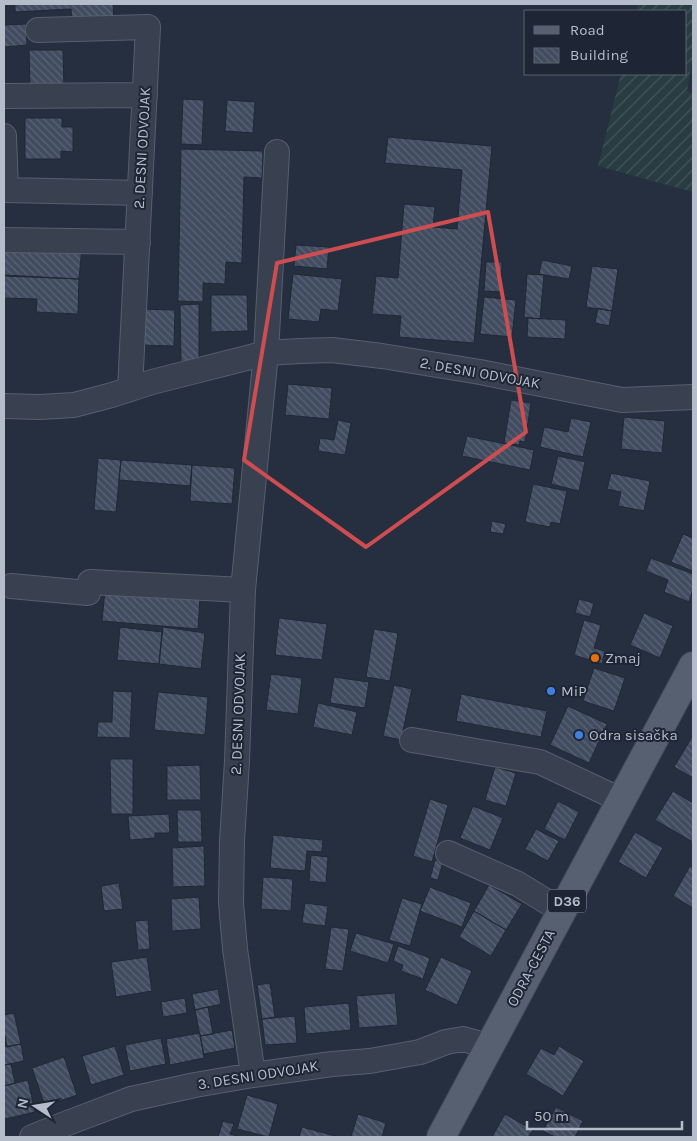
<svg xmlns="http://www.w3.org/2000/svg" width="697" height="1141" viewBox="0 0 697 1141" font-family="Karla,sans-serif">
<style>
.garden{fill:url(#garden-furrows)}
.building{fill:url(#building-back-hatch);stroke:#202837}
.lines{fill:none;stroke-linecap:round;stroke-linejoin:round}
.minor-casing{stroke:#575f6e;stroke-width:26}
.major-casing{stroke:#424a59;stroke-width:30}
.minor{stroke:#394150;stroke-width:24}
.major{stroke:#576070;stroke-width:28}
.marked{fill:none;stroke:#ce4d51;stroke-width:4;stroke-linejoin:round}
.food-dot{fill:#e8710a;stroke:#1e2635;stroke-width:2}
.shop-dot{fill:#3f7fe0;stroke:#1e2635;stroke-width:2}
.labels{text-anchor:middle;dominant-baseline:central;stroke-width:4;stroke-linejoin:round;paint-order:stroke}
.shield{fill:#1e2635;stroke:#88909e;stroke-width:1}
.shield-label{font-size:14px;font-weight:bold;fill:#b5bdcb}
.street-label{font-size:15px;fill:#b5bdcb;stroke:#1e2635}
.poi-label{font-size:15px;fill:#b5bdcb;stroke:#1e2635;text-anchor:start}
</style>
<defs>
<pattern id="garden-furrows" width="10" height="10" patternUnits="userSpaceOnUse" patternTransform="scale(1.25)"><rect width="10" height="10" fill="#273d41"/><path d="M-1 1l2-2M0 10L10 0M9 11l2-2" fill="none" stroke="#44575b"/></pattern>
<pattern id="building-back-hatch" width="6" height="6" patternUnits="userSpaceOnUse" patternTransform="scale(1.25)"><rect width="6" height="6" fill="#414c60"/><path d="M-1 5l2 2M0 0l6 6M5-1l2 2" fill="none" stroke="#5a6475"/></pattern>
</defs>
<rect width="100%" height="100%" fill="#252f40"/>
<path class="garden" d="M638 4H693V55L687 91 693 93V192L598 166 621 74H686V11H636Z"/>
<path class="building" d="M15 4H113L114 20 72 22 71 9 15 12Z
M26 24 27 45 4 47V25Z
M29 50H63L64 89H30Z
M183 99 204 100 202 145 181 144Z
M227 100 255 102 253 133 225 131Z
M25 118H62V127H73V152L61 151V159H25Z
M388 137 492 146 474 343 399 337 401 316 372 314 376 276 398 278 404 204 435 207 433 227 457 229 462 170 385 163Z
M181 149 263 151 262 178 244 177 242 263 226 262 225 284 203 283V302L178 301Z
M4 244 82 248 79 279 4 275Z
M296 245 329 247 327 269 294 266Z
M542 260 572 266 569 279 539 274Z
M486 262H502L501 292 484 291Z
M592 266 618 269 612 311 586 307Z
M293 274 342 279 338 311 321 309 319 322 288 319Z
M527 274 544 275 540 319 524 317Z
M4 276 79 279 78 314 36 312 37 299 4 298Z
M211 295H247L248 331 211 332Z
M484 297 516 300 512 337 480 334Z
M199 304V362H181L180 305Z
M598 308 612 311 609 326 595 323Z
M141 309 175 310 174 346 140 345Z
M528 318 566 320 565 339 527 337Z
M288 384 332 388 329 419 285 415Z
M511 400 531 403 525 442 520 441 519 445 504 443Z
M624 417 665 421 662 453 621 449Z
M571 418 591 422 583 457 540 447 544 427 568 432Z
M338 420 351 423 345 455 318 451 320 438 334 440Z
M467 436 534 450 530 470 462 456Z
M558 456 585 462 579 491 551 484Z
M98 458 121 460 116 512 94 510Z
M121 460 192 465 190 486 119 480Z
M192 465 235 468 232 504 190 501Z
M611 473 650 481 644 511 618 506 621 492 607 489Z
M533 484 567 491 560 524 551 522 550 527 525 522Z
M492 521 506 524 503 534 490 532Z
M683 534 693 538V571L671 562Z
M651 558 693 574V589L689 602 664 592 668 580 646 571Z
M105 590 200 598 198 629 102 621Z
M579 599 594 603 590 617 575 613Z
M644 613 673 626 660 658 630 645Z
M279 618 327 624 322 660 275 655Z
M584 620 601 625 594 648 605 651 602 664 574 655Z
M120 627 162 632 159 664 117 660Z
M163 627 205 633 201 669 159 664Z
M374 629 398 633 390 681 366 677Z
M594 668 625 678 614 711 583 701Z
M271 674 302 678 298 714 266 710Z
M334 677 369 682 365 708 330 703Z
M394 685 412 689 401 740 383 736Z
M113 691 132 692 130 738 97 737 98 722H112Z
M158 692 208 697 205 735 154 730Z
M461 694 547 711 541 737 456 721Z
M318 703 357 712 352 735 313 727Z
M568 706 607 724 589 763 550 745Z
M692 737 693 738V778L674 767Z
M110 759H133V814H111Z
M200 765 201 800H167V766Z
M495 767 516 773 506 806 485 800Z
M673 791 693 803V842L655 820Z
M430 799 448 805 432 862 413 856Z
M558 801 579 812 565 840 544 829Z
M473 806 503 818 490 850 460 838Z
M177 810H201L202 842H178Z
M169 814 170 833H155V838L130 840 128 816Z
M536 829 559 841 548 861 525 849Z
M635 832 663 848 646 878 618 862Z
M273 835 323 840 322 852 307 851 305 871 270 868Z
M204 846 205 886 173 887 172 848Z
M311 855 328 857 326 883 309 881Z
M435 860 443 862 438 880 430 878Z
M690 866 693 868V908L673 896Z
M263 877 293 879 291 911 261 909Z
M119 883 123 909 104 911 101 886Z
M489 885 522 904 506 930 474 911Z
M430 887 471 903 462 927 420 911Z
M199 897 201 929 172 931 171 899Z
M402 898 422 904 410 946 389 940Z
M305 903 328 906 325 926 302 923Z
M474 911 506 930 491 956 459 937Z
M148 920 150 949 138 950 135 921Z
M331 927 349 929 343 971 325 969Z
M356 933 394 944 388 963 350 951Z
M398 946 430 958 423 979 401 971 403 965 393 961Z
M147 957 152 991 116 997 111 962Z
M441 957 472 971 457 1005 425 990Z
M270 983 275 1017 262 1019 257 985Z
M218 989 221 1004 195 1010 192 994Z
M395 993 398 1025 359 1028 356 996Z
M185 998 187 1013 163 1017 161 1002Z
M349 1003 351 1030 306 1034 304 1007Z
M208 1007 213 1034 200 1036 195 1010Z
M14 1013 21 1044 7 1047 4 1031V1015Z
M295 1016 297 1043 265 1045 262 1019Z
M232 1030 235 1048 204 1054 200 1036Z
M200 1033 204 1058 170 1065 166 1039Z
M161 1038 166 1064 130 1071 125 1045Z
M21 1044 24 1061 4 1065V1047Z
M115 1046 124 1075 91 1085 82 1056Z
M559 1046 584 1061 563 1096 526 1074 541 1048 554 1055Z
M64 1057 77 1095 45 1106 32 1068Z
M11 1064 15 1083 4 1086V1065Z
M28 1080 35 1112 5 1119 4 1113V1086Z
M247 1095 278 1104 269 1137 237 1129Z
M556 1107 583 1121 575 1137H555L543 1131Z
M358 1114 386 1123 382 1137H351Z
M505 1114 533 1130 528 1137H492Z
M223 1121 234 1124 230 1134 241 1137H218Z
M302 1127 339 1137H299Z"/>
<g class="lines">
<defs>
<path id="minor" d="M38 30 148 27 130 389
M4 96 145 95
M4 136 6 190 140 193
M4 240 138 242
M4 406 39 407 74 405 112 395 152 382 266 353 300 351 332 350 382 356 480 372 622 400 693 397
M11 586 88 593 90 582 243 590
M412 740 540 762 621 800
M448 853 518 884 562 911
M253 1075 235 949 231 903 232 841 237 761 243 590 266 353 277 152
M32 1137 65 1124 131 1099 195 1085 253 1075 332 1064 370 1061 420 1052 446 1042 463 1039 477 1043 487 1050"/>
<path id="major" d="M441 1137 693 666"/>
</defs>
<use href="#minor" class="minor-casing"/>
<use href="#major" class="major-casing"/>
<use href="#minor" class="minor"/>
<use href="#major" class="major"/>
</g>
<path class="marked" d="M488 212 526 432 366 547 244 460 277 263Z"/>
<circle class="food-dot" cx="595" cy="658" r="5"/>
<g class="shop-dot">
<circle cx="551" cy="691" r="5"/>
<circle cx="579" cy="735" r="5"/>
</g>
<g class="labels">
<rect class="shield" x="548" y="889.5" width="38" height="23" rx="4"/>
<g class="shield-label">
<text x="567" y="901">D36</text>
</g>
<g class="street-label">
<text transform="translate(142 148) rotate(-87)">2. DESNI ODVOJAK</text>
<text transform="translate(480 373) rotate(10)">2. DESNI ODVOJAK</text>
<text transform="translate(238 714) rotate(-88)">2. DESNI ODVOJAK</text>
<text transform="translate(531 968) rotate(-62)">ODRA-CESTA</text>
<text transform="translate(258 1075) rotate(-9)">3. DESNI ODVOJAK</text>
</g>
<g class="poi-label">
<text x="605" y="658">Zmaj</text>
<text x="561" y="691">MiP</text>
<text x="589" y="735">Odra sisačka</text>
</g>
</g>
<rect width="697" height="1141" fill="none" stroke="#b5bdcb" stroke-width="10"/>
<rect x="524" y="10" width="162" height="65" fill="#1e2635" stroke="#5a6271"/>
<rect x="534" y="26" width="25" height="8" fill="#576070" stroke="#5a6271"/>
<text x="570" y="35" font-size="15" fill="#b5bdcb">Road</text>
<rect x="534" y="48" width="25" height="15" fill="url(#building-back-hatch)" stroke="#5a6271"/>
<text x="570" y="60" font-size="15" fill="#b5bdcb">Building</text>
<g transform="translate(35 1106) rotate(282)" stroke="#1e2635" stroke-width="4" paint-order="stroke">
<path d="M0-4L9 19L0 12L-9 19Z" fill="#b5bdcb"/>
<text y="-8" font-size="14" font-weight="bold" text-anchor="middle" fill="#b5bdcb">N</text>
</g>
<path d="M527 1121v8h155v-8" fill="none" stroke="#b5bdcb" stroke-width="2.5"/>
<text x="534" y="1121" font-size="15" fill="#b5bdcb" stroke="#1e2635" stroke-width="4" paint-order="stroke">50 m</text>
</svg>
